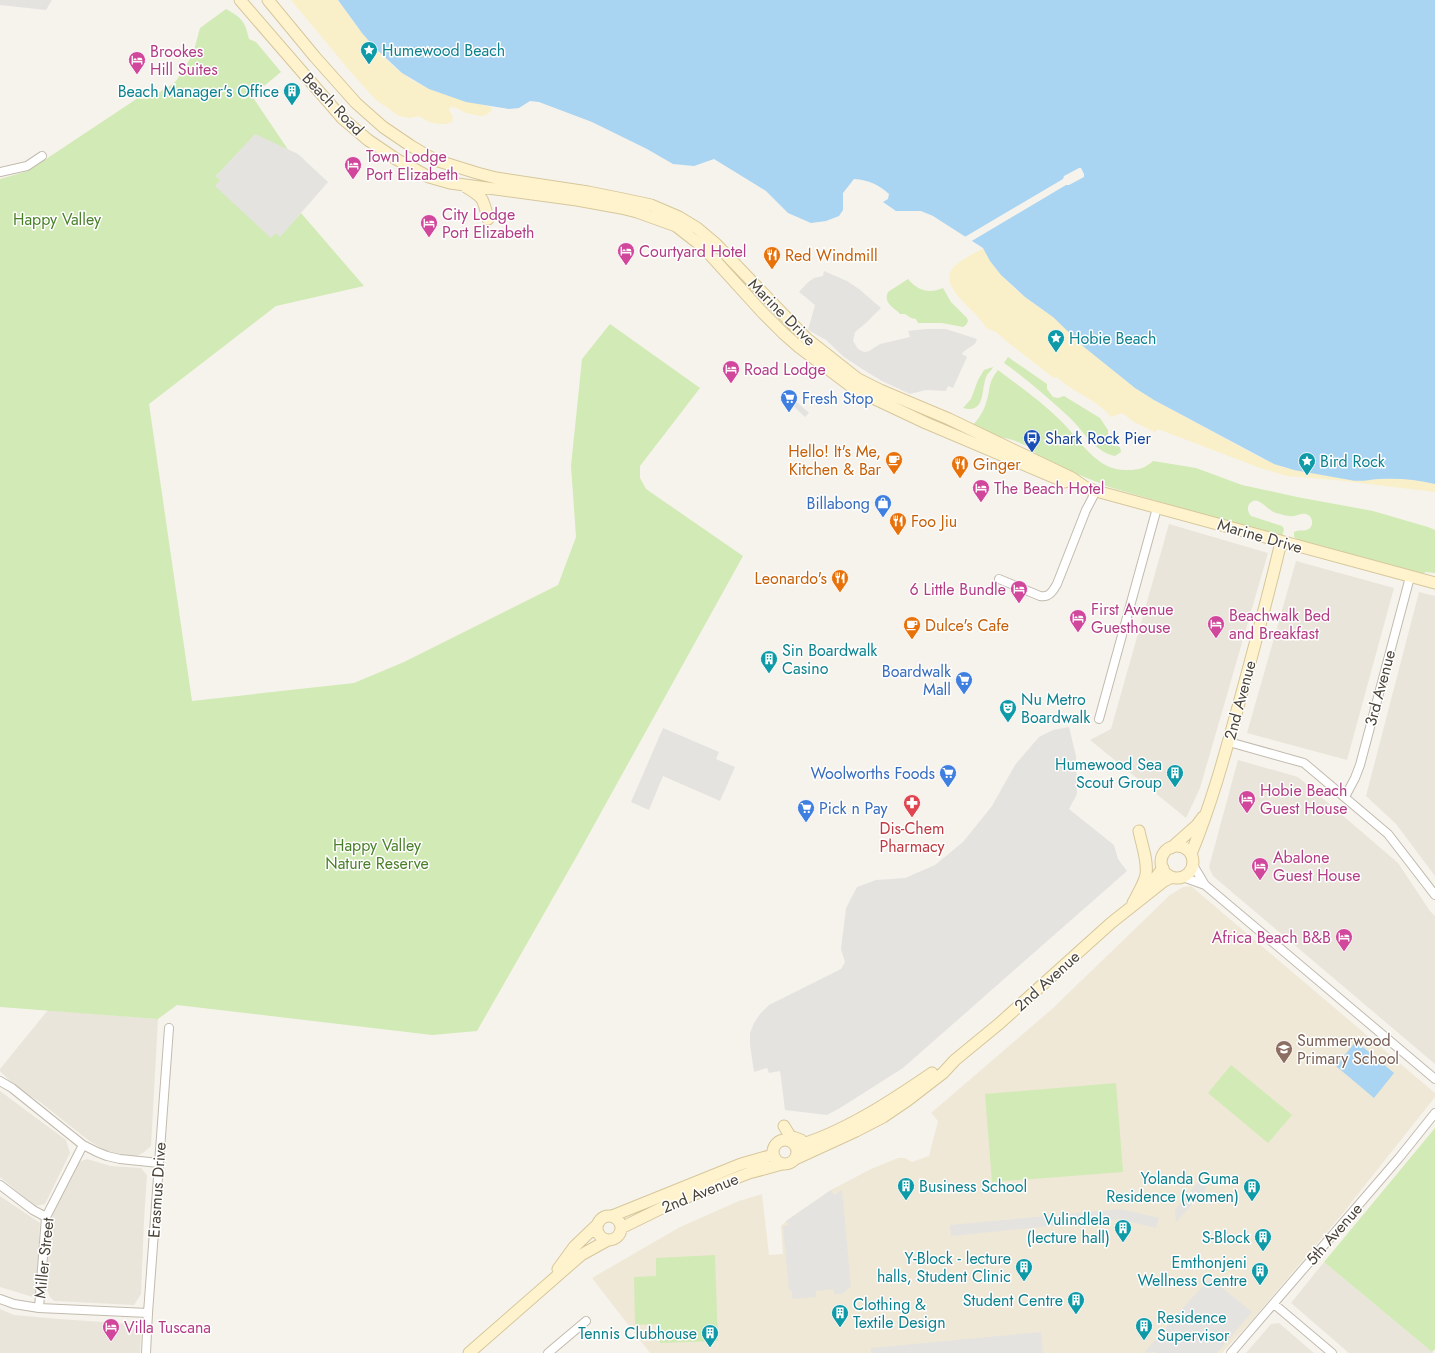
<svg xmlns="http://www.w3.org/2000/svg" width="1435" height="1353" viewBox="0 0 1435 1353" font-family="Jost,sans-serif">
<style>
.residential{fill:#eae5da}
.education{fill:#efe8d6}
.green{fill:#d2eab5}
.sand{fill:#f9efc9}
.parking{fill:#e5e3e0}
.water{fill:#a9d4f2}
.pier{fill:#f6f3ec}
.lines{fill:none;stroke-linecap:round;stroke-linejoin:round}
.street-casing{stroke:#c2bbae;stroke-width:10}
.secondary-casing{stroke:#d6c79b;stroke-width:13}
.street{stroke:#fff;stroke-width:8}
.secondary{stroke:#fff3cd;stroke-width:11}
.labels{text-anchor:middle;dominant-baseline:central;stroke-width:3;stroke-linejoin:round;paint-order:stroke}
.culture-label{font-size:16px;fill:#0d838f;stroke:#fff;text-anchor:end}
.hotel-label{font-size:16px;fill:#b23c85;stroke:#fff;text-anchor:start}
.street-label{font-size:16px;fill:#4b4439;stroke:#fff}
.park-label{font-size:16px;fill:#4a7f2a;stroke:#fff}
.food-label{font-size:16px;fill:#c56008;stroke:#fff;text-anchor:start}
.shop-label{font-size:16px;fill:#366cbe;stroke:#fff;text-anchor:end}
.transit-label{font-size:16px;fill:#164399;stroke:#fff;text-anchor:start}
.health-label{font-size:16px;fill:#be3a42;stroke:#fff}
.education-label{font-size:16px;fill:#785e54;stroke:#fff;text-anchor:start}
</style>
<rect width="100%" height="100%" fill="#f6f3ec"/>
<path class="residential" d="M1169 524 1268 553 1200 788 1186 818 1090 740 1111 729Z
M1296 561 1394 588 1347 760 1247 733Z
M1419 592 1435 596V876L1396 824 1366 796Z
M1238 760 1298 777 1398 863 1430 911 1435 916V1064L1213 876 1209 867Z
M48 1010 158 1019 151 1146 143 1153 135 1157 104 1150 88 1140 40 1102 16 1087 0 1071V1069Z
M0 1091 66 1140 70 1153 45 1204 35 1206 0 1177Z
M87 1159 111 1166 141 1168 147 1175 144 1221 141 1294 134 1305 54 1301 50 1297 46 1287 50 1229 53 1214 76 1167 79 1162Z
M0 1196 40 1223 36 1298 0 1287Z
M1324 1262 1432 1352 1433 1353H1349L1291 1303Z
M0 1309 14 1315 59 1319 132 1324 141 1333 140 1353H0Z
M1279 1323 1314 1353H1246L1271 1324Z"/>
<path class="education" d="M1191 886 1435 1093V1097L1343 1213 1254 1318 1222 1353H650L592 1278 680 1227 739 1201 762 1194 769 1255 783 1254 781 1226 786 1221 831 1190 871 1169 898 1158H905L912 1162 929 1156 938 1121 931 1113 1052 1009 1170 895 1183 887Z"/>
<path class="green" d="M226 9C242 18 245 21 249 39L256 42 281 72 252 96 289 151 255 135 216 176 280 236 301 213 364 286 276 306 149 404 192 701 354 683 404 662 558 585 576 537 571 466 582 359 610 324 700 388 640 466V478L646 489 743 556 578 854 477 1031 432 1035 177 1005 158 1019 0 1007V179L28 171 138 98 147 99 167 88 176 81 193 54 200 28Z
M908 279C918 291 929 294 943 288L951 302 967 318 968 321 966 325 963 327 942 323H918L916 319 911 318 905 314H900C894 307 883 304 888 292Z
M1008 357 1047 384V389L1053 397 1058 398 1064 396 1100 418 1108 430V438L1112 445 1120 447 1121 452 1115 456C1093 451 1084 431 1069 417 1048 398 1027 379 1004 363Z
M993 367C992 370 989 372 987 375 980 389 987 414 963 408L971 399 978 380 984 370Z
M998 370C1019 386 1042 402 1060 420 1081 440 1096 472 1129 470 1139 470 1145 468 1153 461L1196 468 1242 485 1297 497 1373 511 1428 527 1435 530V573L1425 572 1424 574 1411 571 1300 541 1294 537V532C1299 529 1304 532 1309 529 1314 525 1313 516 1306 514 1302 513 1299 515 1294 516 1289 517 1281 514 1276 513 1267 510 1260 498 1253 501 1246 504 1247 512 1251 516L1282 526 1284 529 1282 537 1109 487 1043 460 1029 447 1013 440 996 436 970 428C977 421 983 413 986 403 991 389 987 384 998 370Z
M1231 1065 1292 1115 1268 1143 1208 1093Z
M1116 1083 1123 1172 992 1182 985 1094Z
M1435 1128V1349L1432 1352 1324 1262Z
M715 1255 718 1341 660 1343 659 1324 635 1325 634 1277 656 1276V1258Z"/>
<path class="sand" d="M291 0H338C362 34 389 72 430 89 450 97 470 101 491 107L492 110 486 115 481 116 466 113 457 108 450 107 449 110 453 117 452 122C441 127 427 122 419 116L410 118 399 116 376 100 349 70Z
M984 248 990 261 1001 275 1013 287 1025 297 1053 317 1084 347 1135 388 1154 400 1263 459 1285 468 1358 481 1378 479 1408 478 1435 484V492L1335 480 1287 476 1260 468 1158 429 1155 432 1134 422 1122 413 1111 417C1097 399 1073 393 1057 377L1054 378 1011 345 996 332 986 328C982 320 975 314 968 307 935 274 949 266 984 248Z"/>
<path class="parking" d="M0 0H52L46 10 0 5Z
M255 134 298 154 328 182 280 237 276 233 271 238 215 186 220 180 216 176Z
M824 271 847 281 859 289 881 308 866 323 855 332 853 341 858 349 864 352 869 351 880 344 910 337 908 331 925 329H946L977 339 975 344 963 352 962 354 967 357 953 388 948 386 946 391 926 390 910 394 882 381 867 372 844 357 826 340 808 330 815 305 799 292 807 283 814 278 823 276Z
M787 393 809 413 805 417 784 397Z
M1069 727 1076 756 1077 794 1069 809 1114 845 1118 859 1127 871 903 1068 840 1108 827 1115 785 1110 780 1071 769 1073 767 1068 754 1072 750 1045V1033L754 1023 760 1014 769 1005 841 969 845 962 841 949 846 908 857 887 876 880 905 878 935 865 963 842 992 806 1015 765 1039 737 1053 730Z
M663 728 719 752 716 759 735 767 720 801 663 776 649 810 631 802Z
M1199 1181 1207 1188 1176 1222 1175 1209Z
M831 1190 834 1195 842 1190 851 1287 842 1294H834L833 1289 816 1291V1297L792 1299V1291H789L783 1226H789L786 1221Z
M1121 1209 1159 1218 1156 1228 1119 1219 951 1236 950 1225Z
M1210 1278 1252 1312 1217 1353H1156L1155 1352 1144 1353 1181 1310Z
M1041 1332 1043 1353H871V1348Z"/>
<path class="water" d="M338 0H1435V484C1416 479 1398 478 1378 479 1368 480 1360 482 1350 480L1294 470 1274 464 1154 400 1135 388 1084 347 1053 317 1025 297 1001 275 990 261 983 248 933 216 921 211H896L883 202 888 199 889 194C879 185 869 180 854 179L843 193V210L839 216 826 221 811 223 788 213 766 191 714 159 694 166 673 164 647 149 592 122 539 102 530 101 519 108 509 109 466 102 429 89 402 73 375 48 362 33Z
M1356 1041 1394 1073 1374 1098 1336 1066Z"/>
<path class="pier" d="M1079 168H1081L1084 174V177L1069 185H1066L970 242 963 238 1063 179 1064 176Z"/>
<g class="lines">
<defs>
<path id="street" d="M0 172 27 166 42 156
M999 579 1040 596C1049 598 1053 591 1057 584L1086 510 1096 491
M1099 719 1157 508
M1229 742 1304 763 1388 834 1435 895
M1345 797 1355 778 1360 765 1410 577
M1193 865 1205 885 1435 1079
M1183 877 1205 885
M0 1081 12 1088 83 1145 97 1152 107 1156 120 1159 159 1163
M0 1185 33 1210 46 1217
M0 1299 14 1304 39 1308 148 1313
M1274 1304 1332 1353
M39 1308 46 1217 83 1145
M146 1353 148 1313 169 1028
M548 1353 586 1321
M1231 1353 1399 1158 1435 1113"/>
<path id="secondary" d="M240 0 342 118 368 140 396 159 429 177 450 183 577 200 621 208 637 212 676 226 703 247 762 312 783 333 799 347 856 390 926 423 1065 482
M268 0 315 57 356 103 383 127 411 146 435 160 477 173 496 178 588 192 623 199 651 205 679 217 697 228 716 244 806 338 858 379 880 390 949 419 1047 466 1072 478 1085 487 1096 491 1435 583
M466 187C484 198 483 198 488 219
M1161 862a16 16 0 1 1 32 0a16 16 0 1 1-32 0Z
M1171 848 1197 825 1203 817
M1191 854C1211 805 1224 758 1238 707 1253 652 1268 597 1281 542
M1146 890 1163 868
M1133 903C1137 895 1144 884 1146 875 1148 860 1142 846 1139 831
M784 1126 790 1136 801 1140
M773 1152a12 12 0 1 1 24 0a12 12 0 1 1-24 0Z
M796 1146C843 1133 891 1101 932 1073
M795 1159 856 1131 883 1117 908 1100 943 1073 955 1060 1000 1023 1111 923 1164 881 1172 877
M612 1216 741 1164 773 1155
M597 1228a12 12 0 1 1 24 0a12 12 0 1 1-24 0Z
M621 1228 672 1203 749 1173 782 1164
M558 1269 574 1247 598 1224
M469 1353 581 1255 608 1240"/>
</defs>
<use href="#street" class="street-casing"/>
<use href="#secondary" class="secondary-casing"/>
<use href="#street" class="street"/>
<use href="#secondary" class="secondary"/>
</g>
<defs>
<symbol id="sight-pin" viewBox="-11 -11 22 30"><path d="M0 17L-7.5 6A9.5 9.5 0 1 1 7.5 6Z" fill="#0f9aa8" stroke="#fff"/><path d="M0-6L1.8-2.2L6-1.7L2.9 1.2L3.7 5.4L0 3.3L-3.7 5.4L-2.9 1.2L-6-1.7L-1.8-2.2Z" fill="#fff"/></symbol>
<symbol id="hotel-pin" viewBox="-11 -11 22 30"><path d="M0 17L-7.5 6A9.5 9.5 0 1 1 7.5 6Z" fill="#d1479c" stroke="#fff"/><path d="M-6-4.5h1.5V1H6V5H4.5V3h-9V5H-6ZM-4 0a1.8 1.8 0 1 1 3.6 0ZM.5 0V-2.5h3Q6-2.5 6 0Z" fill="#fff"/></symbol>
<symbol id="building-pin" viewBox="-11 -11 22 30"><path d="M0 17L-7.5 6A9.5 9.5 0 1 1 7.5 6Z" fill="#0f9aa8" stroke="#fff"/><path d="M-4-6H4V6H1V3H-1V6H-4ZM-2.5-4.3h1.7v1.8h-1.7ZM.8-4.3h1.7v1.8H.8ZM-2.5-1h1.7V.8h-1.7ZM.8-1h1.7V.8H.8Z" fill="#fff"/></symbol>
<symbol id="restaurant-pin" viewBox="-11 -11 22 30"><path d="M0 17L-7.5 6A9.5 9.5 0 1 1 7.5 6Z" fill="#e8710a" stroke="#fff"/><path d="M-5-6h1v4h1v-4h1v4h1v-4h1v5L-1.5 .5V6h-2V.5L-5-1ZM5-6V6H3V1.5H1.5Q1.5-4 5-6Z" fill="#fff"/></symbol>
<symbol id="supermarket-pin" viewBox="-11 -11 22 30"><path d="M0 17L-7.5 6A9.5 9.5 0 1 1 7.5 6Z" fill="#3f7fe0" stroke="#fff"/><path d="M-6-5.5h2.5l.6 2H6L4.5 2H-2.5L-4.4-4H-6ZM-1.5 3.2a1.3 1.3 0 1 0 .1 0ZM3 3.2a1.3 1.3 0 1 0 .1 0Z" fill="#fff"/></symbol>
<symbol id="bus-pin" viewBox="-11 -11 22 30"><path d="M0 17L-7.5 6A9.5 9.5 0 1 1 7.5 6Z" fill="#1a4fb4" stroke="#fff"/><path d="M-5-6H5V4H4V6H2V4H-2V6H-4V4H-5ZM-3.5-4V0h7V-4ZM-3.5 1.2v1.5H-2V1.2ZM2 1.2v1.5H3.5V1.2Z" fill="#fff"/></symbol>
<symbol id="cafe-pin" viewBox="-11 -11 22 30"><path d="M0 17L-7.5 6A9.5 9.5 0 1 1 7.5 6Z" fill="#e8710a" stroke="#fff"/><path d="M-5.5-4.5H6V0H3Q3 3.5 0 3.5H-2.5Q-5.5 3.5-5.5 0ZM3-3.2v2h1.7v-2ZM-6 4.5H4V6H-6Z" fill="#fff"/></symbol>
<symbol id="shop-pin" viewBox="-11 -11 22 30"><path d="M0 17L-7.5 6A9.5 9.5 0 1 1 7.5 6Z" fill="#3f7fe0" stroke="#fff"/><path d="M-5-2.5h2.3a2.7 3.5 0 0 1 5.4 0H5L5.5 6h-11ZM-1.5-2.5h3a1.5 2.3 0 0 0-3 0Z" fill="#fff"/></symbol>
<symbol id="theatre-pin" viewBox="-11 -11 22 30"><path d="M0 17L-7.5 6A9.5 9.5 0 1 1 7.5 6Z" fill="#0f9aa8" stroke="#fff"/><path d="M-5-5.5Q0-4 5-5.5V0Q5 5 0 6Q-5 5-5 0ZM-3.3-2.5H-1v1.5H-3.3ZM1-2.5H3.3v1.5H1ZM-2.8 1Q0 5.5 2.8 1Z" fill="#fff"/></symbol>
<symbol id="pharmacy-pin" viewBox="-11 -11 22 30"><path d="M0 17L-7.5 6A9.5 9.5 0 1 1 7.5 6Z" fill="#e0444e" stroke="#fff"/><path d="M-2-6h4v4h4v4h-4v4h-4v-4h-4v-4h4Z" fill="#fff"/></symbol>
<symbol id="school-pin" viewBox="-11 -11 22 30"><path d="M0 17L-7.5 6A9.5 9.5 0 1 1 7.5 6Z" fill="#8d6e63" stroke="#fff"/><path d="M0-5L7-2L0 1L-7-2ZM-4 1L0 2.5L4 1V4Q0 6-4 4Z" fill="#fff"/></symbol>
</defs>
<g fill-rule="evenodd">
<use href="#sight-pin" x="359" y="40" width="20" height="27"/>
<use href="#hotel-pin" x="127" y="50" width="20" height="27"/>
<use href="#building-pin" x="282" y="81" width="20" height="27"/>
<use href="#hotel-pin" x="343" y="155" width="20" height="27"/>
<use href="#hotel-pin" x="419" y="213" width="20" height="27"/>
<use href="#hotel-pin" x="616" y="241" width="20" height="27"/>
<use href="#restaurant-pin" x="762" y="245" width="20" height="27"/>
<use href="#sight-pin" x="1046" y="328" width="20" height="27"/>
<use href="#hotel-pin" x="721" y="359" width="20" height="27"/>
<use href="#supermarket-pin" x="779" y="388" width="20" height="27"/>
<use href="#bus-pin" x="1022" y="428" width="20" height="27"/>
<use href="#cafe-pin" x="884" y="450" width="20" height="27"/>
<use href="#sight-pin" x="1297" y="451" width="20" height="27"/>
<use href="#restaurant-pin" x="950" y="454" width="20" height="27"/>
<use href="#hotel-pin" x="971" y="478" width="20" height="27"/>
<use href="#shop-pin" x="873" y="493" width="20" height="27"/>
<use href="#restaurant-pin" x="888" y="511" width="20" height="27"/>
<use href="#restaurant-pin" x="830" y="568" width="20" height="27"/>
<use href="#hotel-pin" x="1009" y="579" width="20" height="27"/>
<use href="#hotel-pin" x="1068" y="608" width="20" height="27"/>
<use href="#hotel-pin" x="1206" y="614" width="20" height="27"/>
<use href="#cafe-pin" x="902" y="615" width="20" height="27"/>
<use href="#building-pin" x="759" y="649" width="20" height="27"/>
<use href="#supermarket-pin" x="954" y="670" width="20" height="27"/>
<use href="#theatre-pin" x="998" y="698" width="20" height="27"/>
<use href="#supermarket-pin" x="938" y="763" width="20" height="27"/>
<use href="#building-pin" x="1165" y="763" width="20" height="27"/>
<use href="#hotel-pin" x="1237" y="789" width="20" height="27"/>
<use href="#pharmacy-pin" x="902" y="793" width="20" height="27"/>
<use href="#supermarket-pin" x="796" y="798" width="20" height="27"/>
<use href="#hotel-pin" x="1250" y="856" width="20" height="27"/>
<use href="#hotel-pin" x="1334" y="927" width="20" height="27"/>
<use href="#school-pin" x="1274" y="1039" width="20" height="27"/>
<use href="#building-pin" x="896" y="1176" width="20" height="27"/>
<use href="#building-pin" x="1242" y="1177" width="20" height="27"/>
<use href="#building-pin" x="1113" y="1218" width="20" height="27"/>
<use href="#building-pin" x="1253" y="1227" width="20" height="27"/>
<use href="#building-pin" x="1014" y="1257" width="20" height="27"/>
<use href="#building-pin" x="1250" y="1261" width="20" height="27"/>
<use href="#building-pin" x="1066" y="1290" width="20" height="27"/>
<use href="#building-pin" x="830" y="1303" width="20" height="27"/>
<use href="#building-pin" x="1134" y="1316" width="20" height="27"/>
<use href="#hotel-pin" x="101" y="1317" width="20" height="27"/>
<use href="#building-pin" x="700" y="1323" width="20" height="27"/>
</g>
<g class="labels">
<g class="culture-label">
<text x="382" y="50" text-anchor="start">Humewood Beach</text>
<text x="279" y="91">Beach Manager's Office</text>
<text x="1069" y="338" text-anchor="start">Hobie Beach</text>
<text x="1320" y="461" text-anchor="start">Bird Rock</text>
<text x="782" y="650" text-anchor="start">Sin Boardwalk<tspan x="782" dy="18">Casino</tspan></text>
<text x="1021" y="699" text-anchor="start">Nu Metro<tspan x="1021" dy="18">Boardwalk</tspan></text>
<text x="1162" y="764">Humewood Sea<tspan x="1162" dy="18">Scout Group</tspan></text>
<text x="1239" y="1178">Yolanda Guma<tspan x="1239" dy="18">Residence (women)</tspan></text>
<text x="919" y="1186" text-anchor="start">Business School</text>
<text x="1110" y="1219">Vulindlela<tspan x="1110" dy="18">(lecture hall)</tspan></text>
<text x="1250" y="1237">S-Block</text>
<text x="1011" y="1258">Y-Block - lecture<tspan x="1011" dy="18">halls, Student Clinic</tspan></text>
<text x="1247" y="1262">Emthonjeni<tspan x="1247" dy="18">Wellness Centre</tspan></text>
<text x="1063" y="1300">Student Centre</text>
<text x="853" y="1304" text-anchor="start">Clothing &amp;<tspan x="853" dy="18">Textile Design</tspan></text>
<text x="1157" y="1317" text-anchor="start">Residence<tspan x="1157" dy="18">Supervisor</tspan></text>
<text x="697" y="1333">Tennis Clubhouse</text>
</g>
<g class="hotel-label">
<text x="150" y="51">Brookes<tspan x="150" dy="18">Hill Suites</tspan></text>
<text x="366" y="156">Town Lodge<tspan x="366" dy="18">Port Elizabeth</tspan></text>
<text x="442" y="214">City Lodge<tspan x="442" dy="18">Port Elizabeth</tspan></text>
<text x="639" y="251">Courtyard Hotel</text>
<text x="744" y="369">Road Lodge</text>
<text x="994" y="488">The Beach Hotel</text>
<text x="1006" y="589" text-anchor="end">6 Little Bundle</text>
<text x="1091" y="609">First Avenue<tspan x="1091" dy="18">Guesthouse</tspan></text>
<text x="1229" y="615">Beachwalk Bed<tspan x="1229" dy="18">and Breakfast</tspan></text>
<text x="1260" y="790">Hobie Beach<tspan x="1260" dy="18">Guest House</tspan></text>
<text x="1273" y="857">Abalone<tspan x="1273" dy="18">Guest House</tspan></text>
<text x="1331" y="937" text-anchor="end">Africa Beach B&amp;B</text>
<text x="124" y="1327">Villa Tuscana</text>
</g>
<g class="street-label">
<text transform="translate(333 104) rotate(46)">Beach Road</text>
<text transform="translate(782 312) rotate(45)">Marine Drive</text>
<text transform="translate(1260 536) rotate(16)">Marine Drive</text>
<text transform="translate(1380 688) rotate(-75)">3rd Avenue</text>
<text transform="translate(1240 700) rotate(-75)">2nd Avenue</text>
<text transform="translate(1047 981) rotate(-42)">2nd Avenue</text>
<text transform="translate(157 1190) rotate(-86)">Erasmus Drive</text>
<text transform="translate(700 1193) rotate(-22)">2nd Avenue</text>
<text transform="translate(1334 1234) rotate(-49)">5th Avenue</text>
<text transform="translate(44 1258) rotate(-84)">Miller Street</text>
</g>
<g class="park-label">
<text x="57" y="219">Happy Valley</text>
<text x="377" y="845">Happy Valley<tspan x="377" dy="18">Nature Reserve</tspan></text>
</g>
<g class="food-label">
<text x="785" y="255">Red Windmill</text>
<text x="881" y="451" text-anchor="end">Hello! It's Me,<tspan x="881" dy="18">Kitchen &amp; Bar</tspan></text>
<text x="973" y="464">Ginger</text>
<text x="911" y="521">Foo Jiu</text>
<text x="827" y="578" text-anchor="end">Leonardo's</text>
<text x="925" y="625">Dulce's Cafe</text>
</g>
<g class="shop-label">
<text x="802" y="398" text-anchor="start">Fresh Stop</text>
<text x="870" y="503">Billabong</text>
<text x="951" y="671">Boardwalk<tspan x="951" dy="18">Mall</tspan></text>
<text x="935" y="773">Woolworths Foods</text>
<text x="819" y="808" text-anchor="start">Pick n Pay</text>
</g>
<g class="transit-label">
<text x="1045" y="438">Shark Rock Pier</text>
</g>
<g class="health-label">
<text x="912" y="828">Dis-Chem<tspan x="912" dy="18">Pharmacy</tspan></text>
</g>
<g class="education-label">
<text x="1297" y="1040">Summerwood<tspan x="1297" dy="18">Primary School</tspan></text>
</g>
</g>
</svg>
